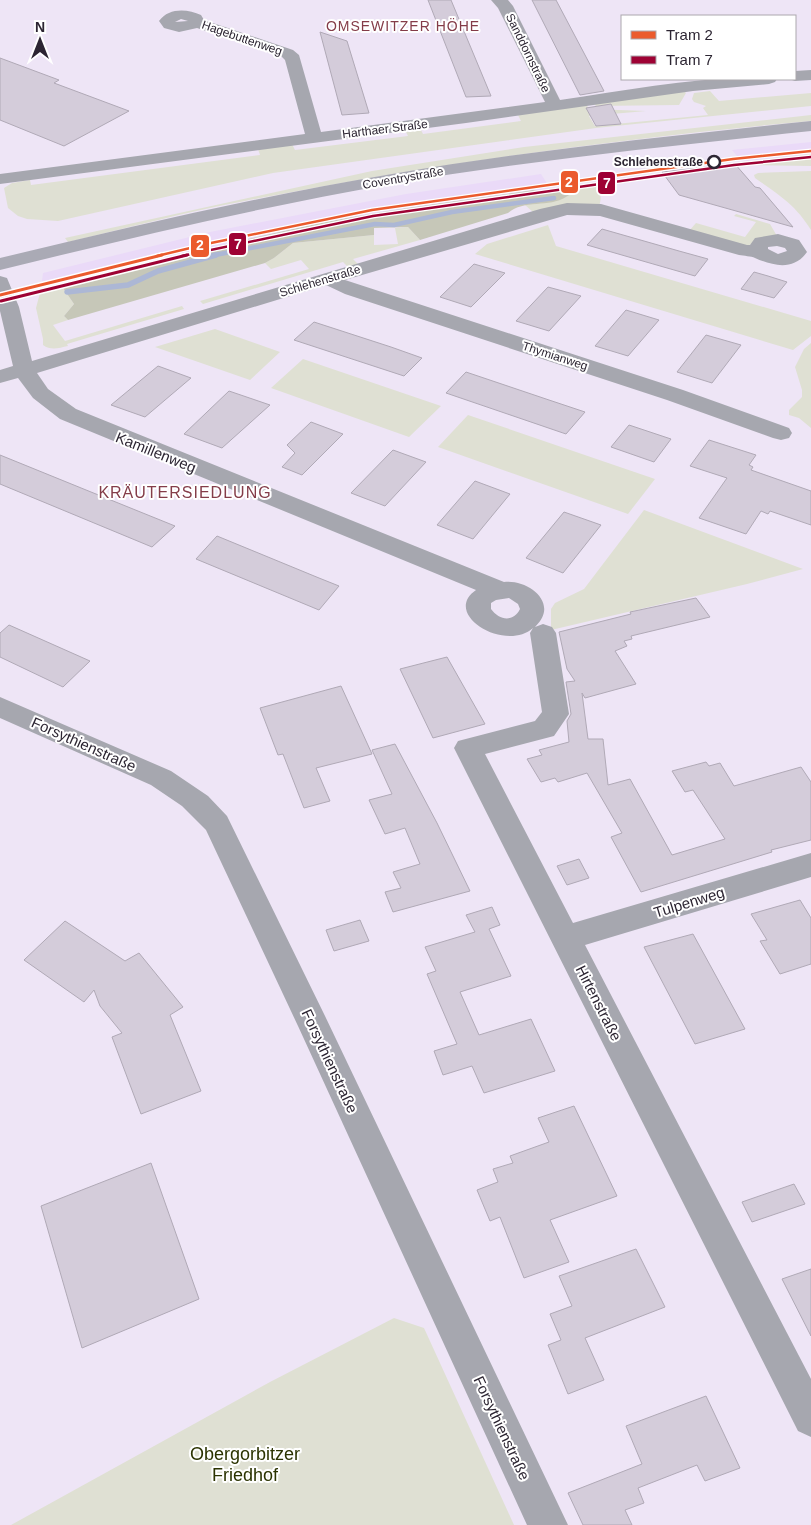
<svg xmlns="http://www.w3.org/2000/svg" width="811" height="1525" viewBox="0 0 811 1525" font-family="Arial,sans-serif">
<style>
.built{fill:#eadaf8}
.green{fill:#dfe0d3}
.forest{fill:#c6c7b8}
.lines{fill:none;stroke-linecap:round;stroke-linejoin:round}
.stream-far1{stroke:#acb7d5;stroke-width:4.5}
.stream{stroke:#acb7d5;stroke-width:5.5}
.building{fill:#d4ccda;stroke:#b0a9b6}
.minor{fill:#a6a7af;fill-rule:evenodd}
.major{fill:#aaaab5;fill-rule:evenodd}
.tram-1-far1-casing{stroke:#fff;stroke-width:5}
.tram-1-casing{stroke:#fff;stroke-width:6}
.tram-2-far1-casing{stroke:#fff;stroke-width:5}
.tram-2-casing{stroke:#fff;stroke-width:6}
.tram-1-far1{stroke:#eb5b2d;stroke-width:2.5}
.tram-1{stroke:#eb5b2d;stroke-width:3}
.tram-2-far1{stroke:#9e0234;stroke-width:2.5}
.tram-2{stroke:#9e0234;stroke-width:3}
.stop-dot{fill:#fff;stroke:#2c2532;stroke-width:2.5}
.labels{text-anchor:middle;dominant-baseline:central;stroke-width:4;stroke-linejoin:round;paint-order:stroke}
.far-street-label{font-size:12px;fill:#2c2532;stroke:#fff}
.far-stop-label{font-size:12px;font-weight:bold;fill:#2c2532;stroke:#fff;text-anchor:end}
.far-neighbourhood-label{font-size:14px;letter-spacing:1px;fill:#843c49;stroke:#fff}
.street-label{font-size:15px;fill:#2c2532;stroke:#fff}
.neighbourhood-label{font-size:16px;letter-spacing:1px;fill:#843c49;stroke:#fff}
.near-park-label{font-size:18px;fill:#2b3301;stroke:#fff}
.line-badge{stroke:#fff;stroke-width:2}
.badge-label{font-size:14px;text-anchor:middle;font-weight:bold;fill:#fff}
</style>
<rect width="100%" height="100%" fill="#eee5f6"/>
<path class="built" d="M811 142V154L742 162 732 150Z
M541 174 552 191 533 190 318 224 41 289 43 273 210 232 406 194Z"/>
<path class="green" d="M684 91 686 93 679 105 596 106 594 104Z
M710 91 719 101 811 93V106L596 128 273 173 58 221 27 219 18 216 8 208 4 188 12 183 30 180 31 185 260 155 258 149 292 144 295 150 408 136 406 132 421 130 423 134 521 121 518 115 586 105 590 109 646 111 589 116 595 126 708 115 703 108 706 106 694 102 692 99 694 93Z
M811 115V121C621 138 432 164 245 201 186 212 127 228 68 242L65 238 372 171 524 147Z
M811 154V166L752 165 742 162Z
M811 171V230C795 204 779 195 755 178L754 175 758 173Z
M595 184C601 191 602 198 599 206L533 212 525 205 566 197 575 188 581 187 580 186Z
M736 214 770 224 777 236 746 246 689 231 696 223 745 237 756 222 734 216Z
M548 225 556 246 811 321V336L793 350 475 254 487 244Z
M408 227 420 240 353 259 358 264 348 267 343 262 203 304 200 301 309 269 301 260 271 269 265 263 274 258 293 243 374 235V245L398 244 395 228Z
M58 285H61L74 304 64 316 68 320 53 325 65 341 182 306 184 309 67 344 68 346C59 348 51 351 43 345V339L36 308 41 289Z
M215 329 280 352 250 380 155 347Z
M811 343V428L799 418 789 415V410L802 397V390L795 367 804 349Z
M303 359 441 406 409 437 271 388Z
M468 415 655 479 628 514 438 447Z
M644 510 803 569 747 584 551 630V609L555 603 584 589Z
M394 1318 424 1328 514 1525H11L270 1382Z"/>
<path class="forest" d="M575 188C573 191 570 195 566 197 549 208 524 199 508 213L420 240 408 227 374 228V235L293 243 274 258 265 263 68 320 64 316 74 304 61 285C146 264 231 242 316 224 388 209 461 201 533 190L545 192Z"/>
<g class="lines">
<path class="stream-far1" d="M210 256 375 224 394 225 452 212 554 198"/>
<path class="stream" d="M67 292 128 285 158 271 216 255"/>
</g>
<path class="building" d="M428 0H451L491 96 466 97Z
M532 0H556L604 91 580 95Z
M320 32 347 41 369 113 342 115Z
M0 58 59 80 54 83 129 111 64 146 0 120Z
M611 104 621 124 596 126 586 108Z
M735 164 755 187 760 188 793 227 679 195 662 172Z
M602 229 679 251 708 259 695 276 587 245Z
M474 264 505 273 471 307 440 297Z
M754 272 768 276 787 282 774 298 741 289Z
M548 287 581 296 549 331 516 321Z
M626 310 659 320 628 356 595 346Z
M314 322 391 347 422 358 404 376 294 340Z
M706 335 741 345 712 383 677 372Z
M158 366 191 378 145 417 111 405Z
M466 372 549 400 585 412 566 434 446 393Z
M229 391 270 405 222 448 184 434Z
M311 422 343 434 302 475 282 467 295 453 287 445Z
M629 425 671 439 654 462 611 447Z
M709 440 756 455 749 465 753 467 751 470 811 491V525L770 511 768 514 761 511 746 534 699 518 727 478 690 466Z
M393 450 426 462 385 506 351 493Z
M0 455 91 492 175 526 152 547 0 484Z
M475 481 510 494 473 539 437 525Z
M564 512 601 525 563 573 526 558Z
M217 536 319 578 339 586 319 610 196 559Z
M696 598 710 617 631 636 632 639 624 641 627 646 615 651 636 684 585 698 582 693 588 739H603L608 785 630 779 672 855 725 839 693 790 685 792 672 771 706 762 709 766 720 763 734 786 801 767 811 782V840L771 850 772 852 641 892 611 837 622 833 587 773 558 782 555 778 541 782 527 759 542 755 539 750 569 742 567 721 571 714 566 682 575 681 567 669 559 632 631 614 630 612Z
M9 625 90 661 63 687 0 657V633Z
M447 657 485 724 433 738 400 669Z
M341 686 372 754 316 768 330 801 304 808 283 754 278 755 260 708Z
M395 744 437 823 470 891 393 912 385 892 401 888 393 872 420 864 405 828 385 834 369 800 392 794 372 750Z
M579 859 589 878 567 885 557 866Z
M800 900 811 918V964L780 974 760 941 767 940 751 914Z
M492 907 500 925 489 929 511 976 460 992 479 1035 531 1019 555 1071 484 1093 472 1066 443 1075 434 1051 457 1044 427 974 436 971 425 947 475 932 466 915Z
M360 920 369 941 334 951 326 930Z
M65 921 125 961 139 953 183 1007 170 1015 201 1091 141 1114 112 1037 122 1033 100 1006 94 990 84 1002 24 960Z
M693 934 745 1029 695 1044 644 947Z
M574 1106 617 1196 550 1220 569 1262 524 1278 500 1217 490 1221 477 1190 498 1182 493 1169 513 1163 510 1156 549 1142 538 1118Z
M151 1163 199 1299 82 1348 41 1206Z
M794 1184 805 1204 752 1222 742 1202Z
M636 1249 665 1307 585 1338 604 1380 568 1394 548 1345 561 1340 550 1314 572 1306 559 1276Z
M811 1269V1336L782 1279Z
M706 1396 740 1468 705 1481 697 1465 638 1488 644 1503 625 1510 632 1525H583L568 1493 642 1464 626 1426Z"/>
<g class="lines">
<path class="minor" d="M491 0H508L513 6 560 100C632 90 705 74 777 79L775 82 769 84 693 91 466 123 0 184V174L305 134 285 60 281 56 197 28 179 32 164 28 159 21C169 7 188 9 201 15L204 20 293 50 299 55 321 132 545 102 498 8ZM181 19 188 21 175 22Z
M811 70V80L795 81 789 79H795V71Z
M567 203 601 204 747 245H750L755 238 778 234 799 240 807 252C794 271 773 266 755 258 751 256 744 256 739 255L600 216 567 215 345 280 683 390 789 428 792 433 789 438 781 440 773 438 667 400 345 294 326 285 37 373 48 389 76 409 504 582C529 579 560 604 535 627L543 624 552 627 556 633 569 714 554 736 485 754 573 923 811 853V877L585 945 811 1379V1437L798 1431 454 748 458 741 535 721 542 712 530 633 533 628C505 653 441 614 476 590L60 419 33 398 18 378 0 383V370L13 366 0 311V276L7 278 19 307 32 361 540 209ZM777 246 785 248 787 251 778 254 768 249V247ZM509 598 518 604 520 609C513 623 499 620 491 609V603L496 600Z
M0 697 171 771 208 796 227 816 325 1016 568 1525H527L298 1026 206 830 182 806 151 785 0 718Z"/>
<path class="major" d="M811 121V131C671 146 531 160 392 184 260 207 130 238 0 270V258C130 227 260 196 392 174 531 150 671 136 811 121Z"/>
<defs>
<path id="tram-1-far1" d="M157 256 211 243 372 210 733 159 811 151"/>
<path id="tram-1" d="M0 295 162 255"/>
<path id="tram-2-far1" d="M182 256 373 216 734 165 811 157"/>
<path id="tram-2" d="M1 301 187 255"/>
</defs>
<use href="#tram-1-far1" class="tram-1-far1-casing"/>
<use href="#tram-1" class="tram-1-casing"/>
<use href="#tram-2-far1" class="tram-2-far1-casing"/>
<use href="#tram-2" class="tram-2-casing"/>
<use href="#tram-1-far1" class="tram-1-far1"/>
<use href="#tram-1" class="tram-1"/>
<use href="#tram-2-far1" class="tram-2-far1"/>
<use href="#tram-2" class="tram-2"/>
</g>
<circle class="stop-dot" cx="714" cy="162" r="6"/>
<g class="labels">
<g class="far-street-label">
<text transform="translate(242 38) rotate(19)">Hagebuttenweg</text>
<text transform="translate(528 53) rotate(64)">Sanddornstraße</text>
<text transform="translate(385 129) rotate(-7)">Harthaer Straße</text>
<text transform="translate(403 178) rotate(-10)">Coventrystraße</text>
<text transform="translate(320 281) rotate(-17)">Schlehenstraße</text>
<text transform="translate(555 356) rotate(18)">Thymianweg</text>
</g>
<g class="far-stop-label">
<text x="703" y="162">Schlehenstraße</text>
</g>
<g class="far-neighbourhood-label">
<text x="403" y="26">OMSEWITZER HÖHE</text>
</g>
<g class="street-label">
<text transform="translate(156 452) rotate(22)">Kamillenweg</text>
<text transform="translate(84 744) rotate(24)">Forsythienstraße</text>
<text transform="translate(689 902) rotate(-17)">Tulpenweg</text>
<text transform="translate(599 1003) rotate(63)">Hirtenstraße</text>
<text transform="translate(330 1061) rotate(65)">Forsythienstraße</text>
<text transform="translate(502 1428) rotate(65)">Forsythienstraße</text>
</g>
<g class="neighbourhood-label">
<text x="185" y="492">KRÄUTERSIEDLUNG</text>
</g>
<g class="near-park-label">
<text x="245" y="1454">Obergorbitzer<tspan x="245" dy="21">Friedhof</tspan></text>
</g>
</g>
<g class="line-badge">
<rect x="560" y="170" width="19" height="24" rx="5" fill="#eb5b2d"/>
<rect x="597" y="171" width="19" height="24" rx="5" fill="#9e0234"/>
<rect x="228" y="232" width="19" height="24" rx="5" fill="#9e0234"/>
<rect x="190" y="234" width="20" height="24" rx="5" fill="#eb5b2d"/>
</g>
<g class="badge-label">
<text x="569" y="187">2</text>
<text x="607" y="188">7</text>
<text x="238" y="249">7</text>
<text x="200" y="250">2</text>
</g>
<rect x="621" y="15" width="175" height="65" fill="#ffffff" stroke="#aba8ad"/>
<rect x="631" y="31" width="25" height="8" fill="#eb5b2d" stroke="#aba8ad"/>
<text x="666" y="40" font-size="15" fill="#2c2532">Tram 2</text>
<rect x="631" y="56" width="25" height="8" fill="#9e0234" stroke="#aba8ad"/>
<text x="666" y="65" font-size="15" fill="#2c2532">Tram 7</text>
<g transform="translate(40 40)" stroke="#ffffff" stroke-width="4" paint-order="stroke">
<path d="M0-4L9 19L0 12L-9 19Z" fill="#2c2532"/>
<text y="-8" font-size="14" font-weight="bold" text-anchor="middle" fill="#2c2532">N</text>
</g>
</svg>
